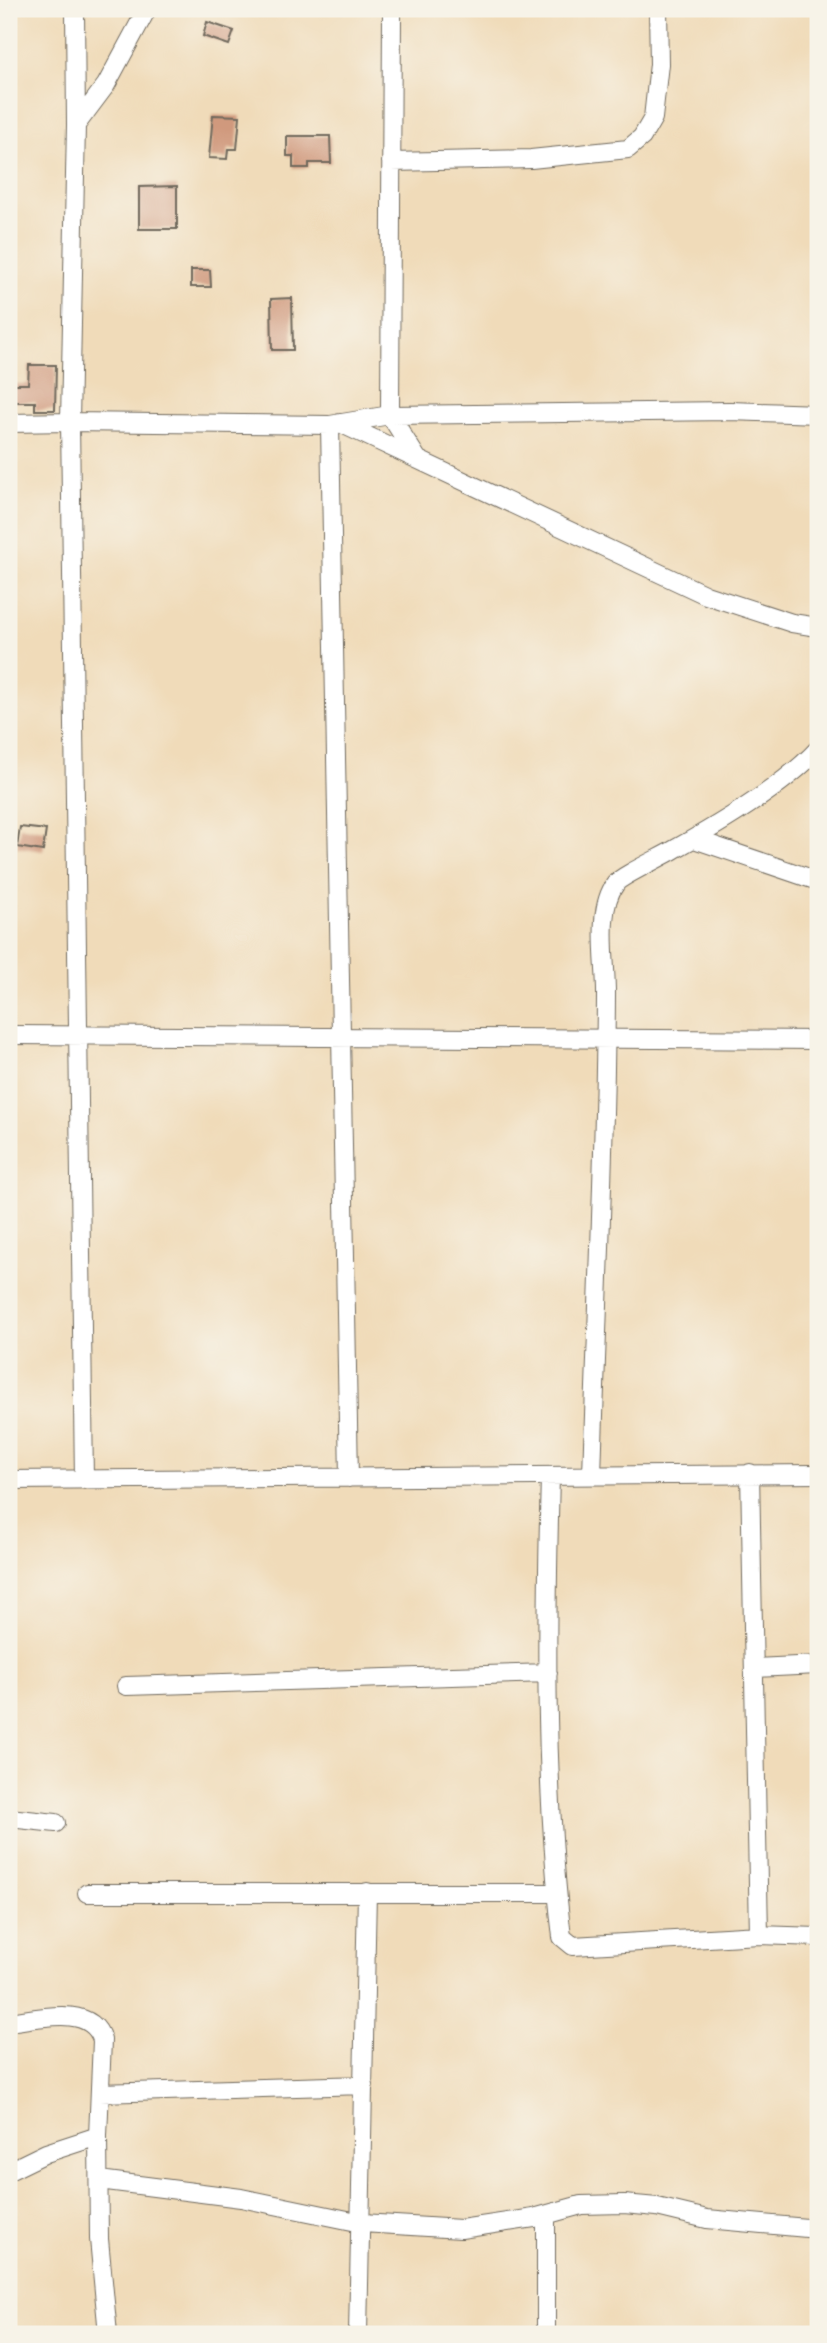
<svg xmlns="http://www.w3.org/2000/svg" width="827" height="2343" viewBox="0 0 827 2343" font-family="'Comic Neue',sans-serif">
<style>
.building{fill:#d0997d}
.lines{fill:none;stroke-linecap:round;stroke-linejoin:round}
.street-casing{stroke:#70695d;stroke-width:20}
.street{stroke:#fff;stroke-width:18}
</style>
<rect width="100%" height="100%" fill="#f7f3e8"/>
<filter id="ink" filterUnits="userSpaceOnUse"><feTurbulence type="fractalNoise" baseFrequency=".0143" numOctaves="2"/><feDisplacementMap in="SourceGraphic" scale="14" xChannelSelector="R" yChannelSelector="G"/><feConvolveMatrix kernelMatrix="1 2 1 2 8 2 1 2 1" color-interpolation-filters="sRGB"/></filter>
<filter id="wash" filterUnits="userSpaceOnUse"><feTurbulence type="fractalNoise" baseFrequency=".00686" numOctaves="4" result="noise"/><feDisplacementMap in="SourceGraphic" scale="28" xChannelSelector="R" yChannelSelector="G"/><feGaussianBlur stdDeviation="1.57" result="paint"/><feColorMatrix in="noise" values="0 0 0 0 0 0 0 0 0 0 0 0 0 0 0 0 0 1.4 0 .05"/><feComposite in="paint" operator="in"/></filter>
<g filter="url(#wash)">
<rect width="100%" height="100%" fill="#f0dbb9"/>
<g id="blocks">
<path class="building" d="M207 22 234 31 229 45 203 36Z
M213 115 240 116 237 149H228L227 159 209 158Z
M287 136H330L331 163H309V168H293V156H287Z
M177 186V229H139V187Z
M191 270H210L211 287H191Z
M292 298 293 350H272L271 299Z
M29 365H56L55 410H35V402H9V384H28Z
M20 827 46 830 43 851 17 847Z"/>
</g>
</g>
<g filter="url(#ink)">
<use href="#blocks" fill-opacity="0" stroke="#70695d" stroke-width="2"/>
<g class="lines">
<defs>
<path id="street" d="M75 9 76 125 70 422 84 1480
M392 9 390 415 417 458
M76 125 106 85 147 9
M391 162 531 159 628 149 642 137 653 118 659 64 658 9
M9 423 70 422 330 425 390 415 730 411 818 414
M340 423 706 595 792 623 818 627
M330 425 349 1478
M694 839 818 881
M9 1035 818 1040
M750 1473 759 1935
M592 1475C597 1316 605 1156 606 997 607 965 595 910 616 883 621 876 664 856 675 849 720 824 784 786 818 749
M550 1476C546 1629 544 1785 562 1937L573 1946 759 1935 818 1937
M9 1480 818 1474
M755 1668 818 1665
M126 1686 548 1673
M9 1818 56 1823
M87 1893H557
M9 2022C36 2019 92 2003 102 2040L98 2136 99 2239 108 2334
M100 2093 364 2085
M9 2171 46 2153 98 2136
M99 2180 241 2198 362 2223 461 2229 534 2218 581 2205 624 2204 657 2207 707 2219 818 2229
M546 2215V2334
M358 2334 367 1892"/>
</defs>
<use href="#street" class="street-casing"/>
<use href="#street" class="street"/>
</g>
</g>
<rect width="827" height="2343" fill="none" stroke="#f7f3e8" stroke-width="35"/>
</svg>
